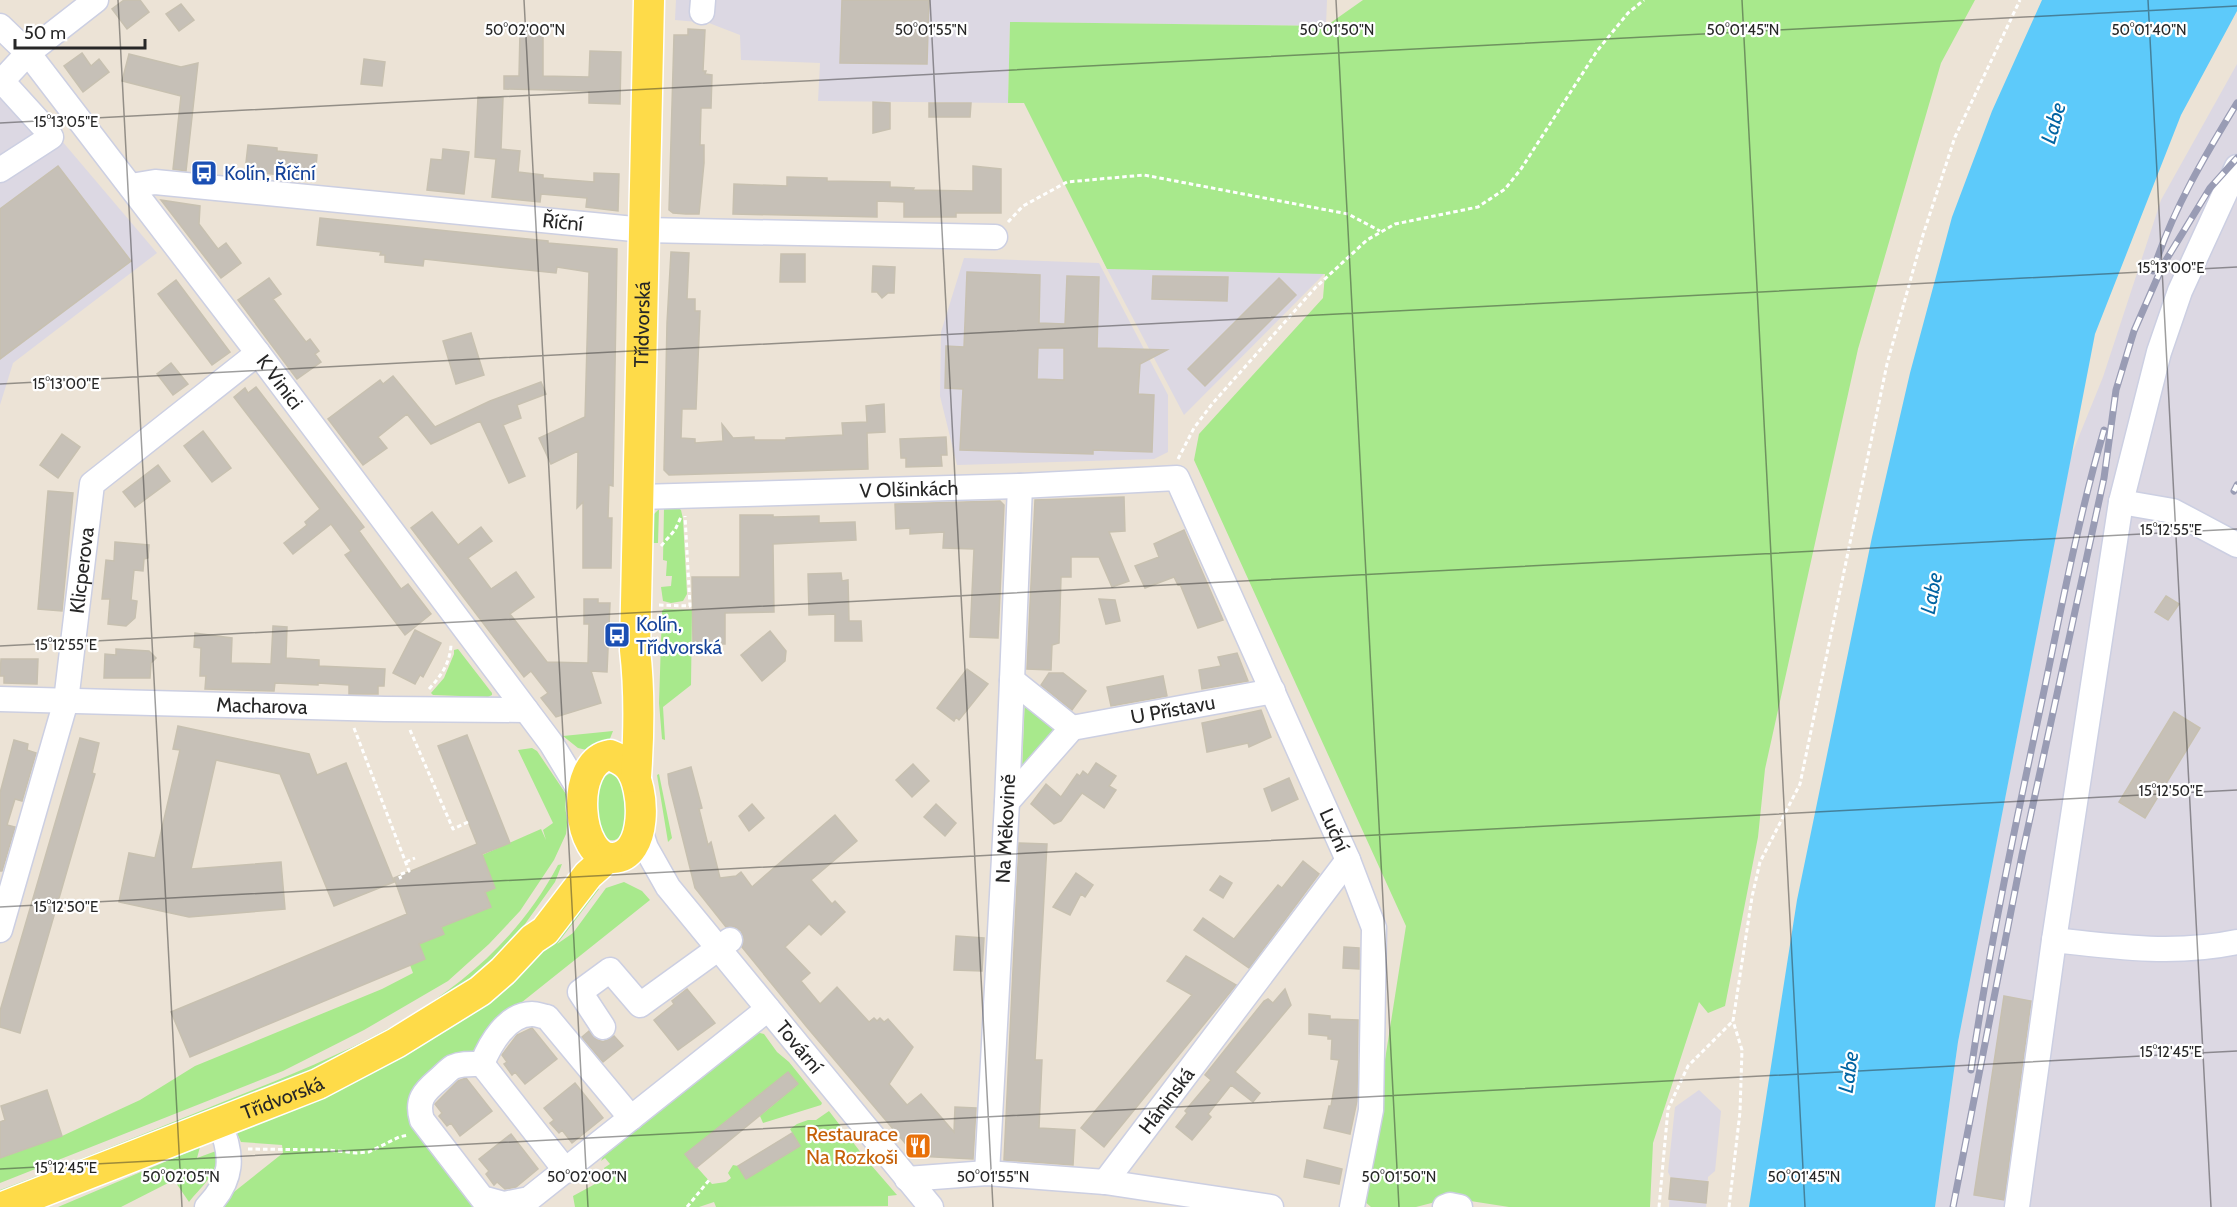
<svg xmlns="http://www.w3.org/2000/svg" width="2237" height="1207" viewBox="0 0 2237 1207" font-family="Cabin,sans-serif">
<style>
.industrial{fill:#dcd8e3}
.green{fill:#a8e98c}
.water{fill:#5dcafa}
.building{fill:#c6c0b7;stroke:#c7c0b0;stroke-width:1.5;fill-rule:evenodd}
.lines{fill:none;stroke-linecap:round;stroke-linejoin:round}
.minor-casing{stroke:#cccfe2;stroke-width:27}
.major-casing{stroke:#fff;stroke-width:33}
.path{stroke:#fff;stroke-width:3;stroke-dasharray:4.5 3;stroke-linecap:butt}
.minor{stroke:#fff;stroke-width:24}
.major{stroke:#fedb49;stroke-width:30}
.rail-casing{stroke:#999cb4;stroke-width:7}
.rail{stroke:#fff;stroke-width:4.5;stroke-dasharray:14;stroke-linecap:butt}
.ticks{fill:none;stroke:#272727;stroke-width:1.5;stroke-opacity:0.45}
.labels{text-anchor:middle;dominant-baseline:central;stroke-width:4.5;stroke-linejoin:round;paint-order:stroke}
.transit-label{font-size:20px;fill:#164399;stroke:#fff;text-anchor:start}
.street-label{font-size:20px;fill:#272727;stroke:#fff}
.food-label{font-size:20px;fill:#c56008;stroke:#fff;text-anchor:end}
.water-label{font-size:21px;font-style:italic;fill:#0064a2;stroke:#fff}
.ticks-label{font-size:15px;text-anchor:middle;fill:#272727;stroke:#fff;stroke-width:4.5;stroke-linejoin:round;paint-order:stroke}
</style>
<rect width="100%" height="100%" fill="#ece3d6"/>
<path class="industrial" d="M676 0H1327L1326 26 1010 22 1008 103 818 101 820 63 741 60 740 35 709 23 675 20Z
M2237 64V1207H1935L1958 1042 2071 456 2103 377 2161 200Z
M0 68 157 253 13 363 0 405Z
M964 258 1099 263 1168 395V452L1154 459 957 465 940 396 941 332Z
M1107 269 1325 273 1184 415Z
M1699 1090 1721 1111 1715 1171 1708 1177 1706 1207H1669L1671 1178 1668 1172 1675 1107Z"/>
<path class="green" d="M1363 0H1975L1941 63 1858 349 1765 769 1758 837 1725 1006 1708 1013 1699 1002 1653 1143 1650 1207H1509L1451 1198 1416 1207H1371L1363 1200 1406 926 1194 460 1199 434 1323 298 1325 274 1107 269 1024 103H1008L1010 22 1326 26Z
M677 507 681 510 683 519 687 594 683 601 671 603 663 601 661 587 671 586 672 576H666L667 561 663 560 664 508Z
M659 509 658 543H648L649 519Z
M664 609 692 610 691 685 663 707 665 740 662 739 659 703 662 611Z
M458 649 492 693V695L488 697 433 695 431 693 444 678 454 654V650Z
M1025 698 1059 725 1022 771Z
M613 731 609 741 595 752 578 748 563 736Z
M532 748 537 751 568 797 569 810 566 834 554 860 520 911 489 944 448 981 364 1030 283 1071 0 1183V1158L62 1136 140 1100 195 1066 382 989 413 973 410 965 425 959 419 944 444 934 440 924 446 921 448 924 491 907 485 892 495 888 482 855 541 829 546 840 543 830 553 823 518 750Z
M611 773C629 777 632 831 617 839 601 847 597 814 597 804 597 795 600 786 603 777Z
M659 774 672 838 668 842 657 775Z
M562 864 555 882 515 938 465 985 432 1009 312 1072 0 1195V1190C70 1164 138 1136 208 1108 345 1053 485 1003 558 865Z
M624 882 642 891 650 900 502 1018 479 1051 416 1087 486 1207H215L283 1153 282 1145 241 1142 236 1131 364 1071 591 883 599 889 557 944 573 933 606 888Z
M760 1033 764 1034 777 1052 789 1062 822 1103 821 1105 763 1123 760 1116 798 1084 788 1072 685 1154 712 1184 726 1182 731 1178 728 1173 733 1165 738 1166 746 1179 800 1146 790 1129 797 1124 808 1120H816L829 1111 865 1158 897 1195 888 1196V1206L716 1207 714 1202 699 1207H575L573 1196 608 1177 604 1168 610 1164 605 1158 601 1161 604 1154 755 1034Z
M200 1147 197 1158 216 1151C221 1171 201 1187 189 1202L174 1180 121 1207H58Z"/>
<path class="water" d="M2042 0H2237V11L2181 115 2095 334 1958 1042 1935 1207H1749L1797 900 1872 537 1910 373 1952 217 1992 111Z"/>
<path class="building" d="M124 0H140L149 12 127 29 112 9Z
M842 0H929L927 64 840 63Z
M181 4 194 20 179 31 166 14Z
M688 29 705 30 703 71H706L705 74 712 75 711 108H701L700 145H704V163L699 214H686L673 213 669 210 674 35H688Z
M520 31H543V76L589 77 590 51 621 52 620 104 589 103V91L504 89V76H519Z
M82 53 91 66 99 59 109 72 83 92 64 66Z
M129 54 181 67 198 63 186 171 173 169 181 96 122 81Z
M364 59 385 62 382 86 361 84Z
M478 97 503 98 501 149 520 151 518 172 543 175V178L594 182V173L619 174 618 211 586 207 587 198 541 194 540 202 492 197 496 159 475 157Z
M873 102 890 103V129L873 133Z
M929 103H971L970 117H929Z
M248 145 277 148V151L317 155 315 179 245 171Z
M443 149 469 152 464 194 427 190 431 159 442 160Z
M58 166 131 261 0 359V209Z
M973 166 1001 169V213H956V217H904V202L877 201V217L733 214 734 184 787 186V177L827 178V181L890 182V187L914 188 913 190 973 191Z
M161 200 200 206 199 224 218 249 226 243 241 263 221 278Z
M320 218 548 241V243L617 249 613 486 609 485 608 518H612L611 568H583V502L577 508 578 451 551 464 539 438 585 417 589 272 557 267 556 273 424 259 423 266 385 262V255H380L381 252 317 245Z
M671 252 689 253 687 299H695V311H700L696 409H682L681 438 695 439V443L723 441 722 424 733 438 754 437V440H786V438L843 435 842 423 867 422 866 406 884 404 885 432 867 433 868 469 669 475 664 470 667 323Z
M781 254H805V282H780Z
M873 266 895 267 894 293H888L882 298 877 292H872Z
M967 272 1040 275 1039 323 1065 324 1067 276 1099 277 1097 348 1167 350 1140 364 1138 394 1154 395 1152 452 1093 450V454L960 450 963 389 945 388 946 346 964 347ZM1038 348H1064V380L1037 379Z
M1153 276 1228 277 1227 301 1152 299Z
M269 278 281 294 273 299 306 342 310 339 319 351 315 354 321 362 297 379 238 300Z
M1279 278 1296 295 1205 386 1188 369Z
M176 280 230 352 212 365 158 294Z
M471 333 484 375 456 384 443 341Z
M171 363 188 384 173 395 157 374Z
M393 376 435 427 490 401 541 382 546 394 517 405 521 418 503 425 525 476 509 483 480 421 431 444 407 414 378 437 387 448 363 465 328 419 380 380 383 384Z
M256 387 364 527 359 531 401 589 408 584 431 614 405 635 345 555 351 551 331 524 293 554 284 543 307 525 305 522 320 509 234 397 245 388 248 393Z
M203 431 231 468 212 482 184 446Z
M62 434 80 447 58 478 40 465Z
M946 437 947 455H941L942 466 906 467V458H901L900 439Z
M158 465 170 481 135 507 123 492Z
M48 491 73 493 62 611 38 609Z
M1124 497 1125 531 1109 532 1129 581 1112 587 1099 557H1071V577H1061L1059 643 1052 645 1051 670 1027 669 1035 500Z
M1000 501 1004 505 998 638 970 637 974 549 943 548 944 532 910 534V528L896 529 895 504Z
M432 512 458 545 481 527 492 541 468 558 491 589 516 572 534 597 510 614 547 662 588 663 589 624H584V599H598V603H610L607 672 591 671 601 703 556 717 541 698 548 693 531 671 524 677 411 528Z
M740 515H773V517L819 516V523L855 522 856 540 773 544 774 612 725 613V644H693L692 577H740Z
M1184 530 1223 620 1198 628 1180 584 1178 585 1174 577 1145 588 1135 566 1159 557 1154 544Z
M115 542 149 545 148 558 144 559 143 571 134 570 131 600 137 601 135 618 126 626 108 624 110 599H102L106 560 114 561Z
M841 573 842 581 848 580 849 621H861L862 641H835V614L809 615 808 574Z
M2166 596 2179 604 2168 620 2155 612Z
M1099 599 1115 600 1120 621 1106 624Z
M273 626 287 627 286 658 319 660V666L385 669 384 686H378V694H349V685L318 683V685L275 683 274 691 205 689 206 676H200L201 648 194 647 195 633 232 638 231 663 271 664Z
M415 630 441 643 423 677 420 675 415 684 393 673Z
M770 631 786 651 785 661 762 681 741 655Z
M116 649 149 651 156 658 151 663 150 678H104L105 654 116 655Z
M1237 653 1248 681 1202 689 1199 670 1221 666 1218 657Z
M1 659H38L37 684 4 683V676H0Z
M967 669 988 684 959 720 956 717 954 721 937 708Z
M1049 673H1063L1086 691 1072 710 1041 685Z
M1163 676 1167 696 1111 706 1107 687Z
M1261 710 1271 737 1249 747 1248 743 1207 752 1202 723Z
M2174 712 2200 728 2145 818 2119 802Z
M178 726 309 754 317 775 346 763 394 882 334 906 280 774 216 760 191 869 281 862 285 909 189 917 119 902 129 853 155 858 180 750 173 749Z
M467 735 510 843 482 854 495 888 485 892 491 907 441 927 444 934 419 944 425 959 190 1057 171 1012 407 914 394 878 477 844 438 746Z
M80 738 99 743 92 773 95 774 20 1033 0 1027V1011Z
M14 740 28 744 27 750 36 753 22 801 15 799 7 825 15 827 2 871H0V793Z
M1096 763 1116 776 1109 786 1116 790 1104 808 1082 793 1061 821 1054 824 1031 804 1046 784 1061 797 1077 774 1080 776 1083 771 1088 775Z
M913 764 929 781 912 797 896 780Z
M691 767 702 808 699 809 708 845 711 842 720 878 736 876 741 872 752 887 835 815 857 841 811 880 832 904 835 901 845 912 821 935 809 924 785 947 810 973 801 981 820 1004 837 987 869 1022 874 1018 877 1021 880 1018 884 1022 888 1019 913 1047 889 1084 907 1105 921 1094 954 1132 955 1107 976 1108 973 1159 916 1156 806 1026 742 947 744 939 741 931 735 927H726L695 888 669 784 668 774Z
M1289 778 1298 799 1272 811 1264 789Z
M752 804 764 818 749 831 739 816Z
M936 804 956 823 945 836 924 817Z
M1019 843 1047 844 1035 1060H1042L1039 1128 1075 1130 1073 1165 1004 1160Z
M1303 861 1319 874 1249 968 1194 930 1203 918 1234 939 1278 885 1282 888Z
M1076 873 1093 885 1085 897 1081 894 1070 915 1053 907Z
M1220 876 1232 883 1223 898 1210 890Z
M956 936 984 938 982 971 954 970Z
M1344 947 1359 948V969L1343 968Z
M1186 956 1236 985 1104 1147 1081 1128 1192 995 1167 981Z
M687 989 715 1023 678 1050 654 1020 674 1004 672 1001Z
M1285 989 1291 1005 1235 1072 1260 1093 1253 1102 1231 1085 1208 1114 1211 1117 1192 1140 1176 1127 1187 1113 1185 1111 1211 1080 1205 1075 1264 1001 1268 999 1273 1003Z
M2004 996 2031 1001 2004 1200 1974 1195Z
M1309 1014 1330 1016V1019L1358 1020 1357 1101 1350 1134 1324 1128 1329 1106H1331L1339 1060 1331 1059 1332 1039H1328V1036L1309 1034Z
M532 1028 557 1059 525 1084 515 1072 512 1075 504 1064 507 1062 502 1055 517 1035Z
M589 1031 596 1039 603 1042 614 1036 623 1046 603 1062 582 1037Z
M788 1072 798 1084 696 1168 685 1154Z
M466 1078 492 1111 460 1136 451 1123 447 1126 439 1116 442 1113 435 1104 458 1081Z
M575 1083 603 1118 572 1143 562 1130 559 1133 550 1123 554 1120 544 1108Z
M47 1090 62 1136 0 1158V1122L5 1120 1 1106Z
M792 1133 800 1146 746 1179 738 1166Z
M511 1134 538 1169 516 1187 505 1189 497 1182 494 1185 486 1174 489 1171 479 1159Z
M1307 1160 1342 1169 1339 1184 1304 1177Z
M1671 1178 1708 1182 1706 1203 1669 1199Z"/>
<g class="lines">
<defs>
<g id="minor">
<path d="M702 12 703 0"/>
<path id="s1" d="M0 26 28 53 258 353 551 743 582 794"/>
<path d="M2 81 41 124"/>
<path d="M0 83 28 53 96 0"/>
<path d="M0 170 51 137"/>
<path id="s2" d="M131 186 155 182 644 230 995 237"/>
<path id="s3" d="M639 497 1020 486 1177 478 1348 860 1374 928 1371 1110 1352 1207"/>
<path d="M2121 502 2173 511 2237 545"/>
<path d="M1012 680 1072 728"/>
<path id="s4" d="M0 699 385 709 526 710"/>
<path id="s5" d="M1007 802 1072 728 1273 691"/>
<path id="s6" d="M639 827 646 848 668 887 931 1207"/>
<path id="s7" d="M0 930 66 701 92 484 258 353"/>
<path d="M2054 940C2115 947 2176 955 2237 942"/>
<path d="M603 1027 580 992 610 970 640 1005 730 940"/>
<path d="M482 1064C472 1064 462 1063 453 1067 448 1070 443 1076 438 1080 424 1092 416 1100 422 1120L482 1198 504 1204 529 1199 768 1009"/>
<path d="M482 1064C490 1044 507 1014 532 1014 536 1014 542 1016 547 1017L631 1118"/>
<path d="M482 1064 566 1171"/>
<path id="s8" d="M987 1173 1007 802 1020 486"/>
<path d="M907 1179 987 1173 1105 1182 1271 1207"/>
<path id="s9" d="M1105 1182 1348 860"/>
<path d="M207 1207C233 1180 234 1156 219 1122"/>
<path d="M1445 1207 1450 1205 1460 1207"/>
<path d="M2017 1207 2054 940 2121 502 2159 352 2180 291 2237 167"/>
</g>
<g id="major">
<path d="M610 755C617 758 624 761 629 767 646 787 648 857 613 858 577 860 568 762 610 755Z"/>
<path id="s10" d="M636 777C639 734 640 692 635 650L649 0"/>
<path id="s11" d="M3 1207 318 1084 396 1043 480 991 503 971 533 939 545 931 588 875 607 858"/>
</g>
</defs>
<use href="#minor" class="minor-casing"/>
<use href="#major" class="major-casing"/>
<path class="path" d="M1008 222 1023 206 1067 182 1144 175 1348 214 1380 231
M1178 459 1194 428 1212 404 1315 288 1367 240 1395 224 1478 207 1505 189 1521 169 1597 51 1628 13 1644 0
M661 546 675 530 681 517
M659 605 690 606 685 516
M429 689C441 676 450 663 451 645
M354 728 409 871 399 875 401 879
M410 730 453 829 468 822
M406 862 415 858
M248 1149 328 1150 356 1153 369 1152 399 1137 408 1135
M687 1207 710 1179
M1659 1207 1668 1109 1688 1066 1733 1021
M1729 1207 1740 1112 1742 1050 1733 1021 1752 897 1760 862 1800 784 1887 364 1923 235 1955 137 2020 0"/>
<use href="#minor" class="minor"/>
<use href="#major" class="major"/>
<defs>
<path id="rail" d="M2153 271C2172 211 2204 157 2237 103
M2234 491 2237 485
M1971 1070C1990 943 2017 817 2044 691 2062 604 2079 516 2104 430
M1953 1207 2022 855 2104 478 2116 390 2134 331 2163 265 2210 188 2237 158"/>
</defs>
<use href="#rail" class="rail-casing"/>
<use href="#rail" class="rail"/>
</g>
<path class="ticks" d="M118 0 182 1207M524 0 588 1207M930 0 993 1207M1336 0 1399 1207M1742 0 1805 1207M2148 0 2211 1207M0 123 2237 6M0 384 2237 267M0 646 2237 529M0 907 2237 790M0 1169 2237 1051"/>
<defs>
<symbol id="bus-square" viewBox="-11 -11 22 22"><rect x="-9" y="-9" width="18" height="18" rx="4" fill="#1a4fb4" stroke="#fff"/><path d="M-5-6H5V4H4V6H2V4H-2V6H-4V4H-5ZM-3.5-4V0h7V-4ZM-3.5 1.2v1.5H-2V1.2ZM2 1.2v1.5H3.5V1.2Z" fill="#fff"/></symbol>
<symbol id="restaurant-square" viewBox="-11 -11 22 22"><rect x="-9" y="-9" width="18" height="18" rx="4" fill="#e8710a" stroke="#fff"/><path d="M-5-6h1v4h1v-4h1v4h1v-4h1v5L-1.5 .5V6h-2V.5L-5-1ZM5-6V6H3V1.5H1.5Q1.5-4 5-6Z" fill="#fff"/></symbol>
</defs>
<g fill-rule="evenodd">
<use href="#bus-square" x="189" y="158" width="30" height="30"/>
<use href="#bus-square" x="602" y="620" width="30" height="30"/>
<use href="#restaurant-square" x="903" y="1131" width="30" height="30"/>
</g>
<g class="labels">
<g class="transit-label">
<text x="224" y="173">Kolín, Říční</text>
<text x="636" y="624">Kolín,<tspan x="636" dy="23">Třídvorská</tspan></text>
</g>
<g class="street-label">
<text stroke="none"><textPath href="#s2" startOffset="434">Říční</textPath></text>
<text stroke="none"><textPath href="#s10" startOffset="453">Třídvorská</textPath></text>
<text stroke="none"><textPath href="#s1" startOffset="453">K Vinici</textPath></text>
<text stroke="none"><textPath href="#s3" startOffset="270">V Olšinkách</textPath></text>
<text stroke="none"><textPath href="#s7" startOffset="370">Klicperova</textPath></text>
<text stroke="none"><textPath href="#s4" startOffset="262">Macharova</textPath></text>
<text stroke="none"><textPath href="#s5" startOffset="201">U Přístavu</textPath></text>
<text stroke="none"><textPath href="#s8" startOffset="345">Na Měkovině</textPath></text>
<text stroke="none"><textPath href="#s3" startOffset="924">Luční</textPath></text>
<text stroke="none"><textPath href="#s6" startOffset="274">Tovární</textPath></text>
<text stroke="none"><textPath href="#s11" startOffset="300">Třídvorská</textPath></text>
<text stroke="none"><textPath href="#s9" startOffset="102">Háninská</textPath></text>
</g>
<g class="food-label">
<text x="898" y="1134">Restaurace<tspan x="898" dy="23">Na Rozkoši</tspan></text>
</g>
<g class="water-label">
<text transform="translate(2053 123) rotate(-74)">Labe</text>
<text transform="translate(1931 593) rotate(-79)">Labe</text>
<text transform="translate(1848 1072) rotate(-82)">Labe</text>
</g>
</g>
<g class="ticks-label">
<text x="525" y="35">50°02'00"N</text>
<text x="931" y="35">50°01'55"N</text>
<text x="1337" y="35">50°01'50"N</text>
<text x="1743" y="35">50°01'45"N</text>
<text x="2149" y="35">50°01'40"N</text>
<text x="66" y="127">15°13'05"E</text>
<text x="2171" y="273">15°13'00"E</text>
<text x="66" y="389">15°13'00"E</text>
<text x="2171" y="535">15°12'55"E</text>
<text x="66" y="650">15°12'55"E</text>
<text x="2171" y="796">15°12'50"E</text>
<text x="66" y="912">15°12'50"E</text>
<text x="2171" y="1057">15°12'45"E</text>
<text x="66" y="1173">15°12'45"E</text>
<text x="181" y="1182">50°02'05"N</text>
<text x="587" y="1182">50°02'00"N</text>
<text x="993" y="1182">50°01'55"N</text>
<text x="1399" y="1182">50°01'50"N</text>
<text x="1804" y="1182">50°01'45"N</text>
</g>
<path d="M15 39v9h130v-9" fill="none" stroke="#272727" stroke-width="3"/>
<text x="24" y="39" font-size="18" fill="#272727" stroke="#ffffff" stroke-width="4.5" paint-order="stroke">50 m</text>
</svg>
